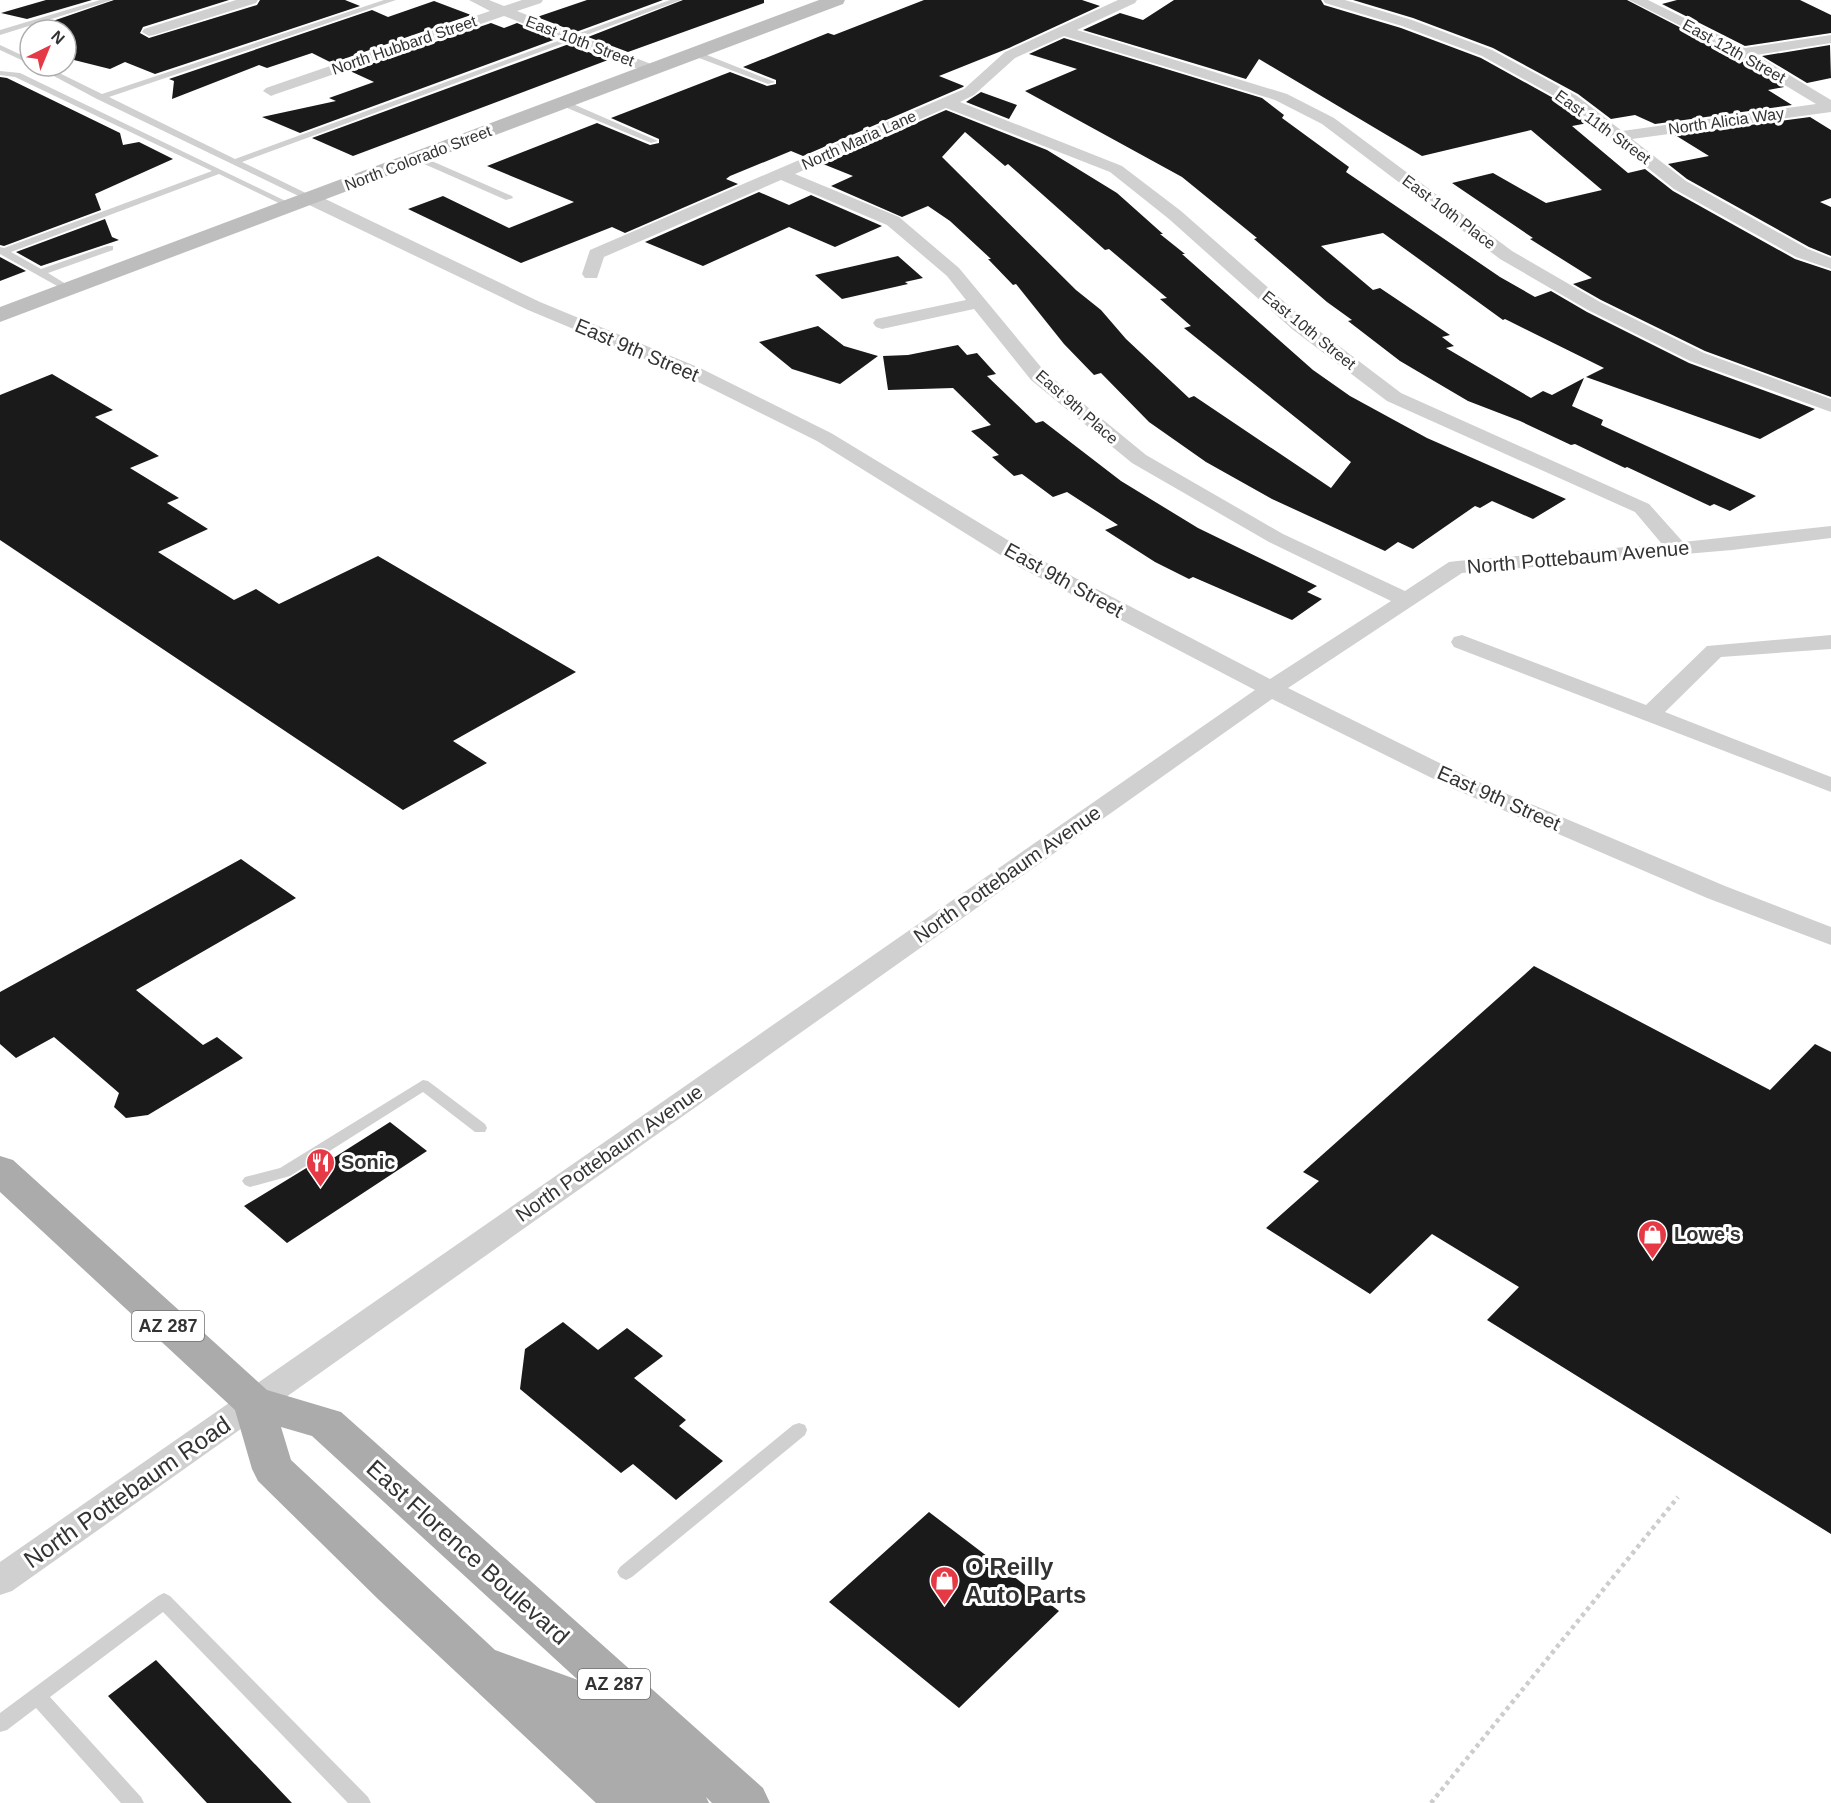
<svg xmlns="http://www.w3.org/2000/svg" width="1831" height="1803" viewBox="0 0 1831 1803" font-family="Helvetica,sans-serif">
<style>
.building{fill:#1a1a1a;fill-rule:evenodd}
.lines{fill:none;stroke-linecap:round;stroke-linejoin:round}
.path{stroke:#cdcdcd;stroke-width:4.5;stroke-dasharray:4 4;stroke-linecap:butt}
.lane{fill:#d0d0d0;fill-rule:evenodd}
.street{fill:#d0d0d0;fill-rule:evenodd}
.secondary{fill:#bdbdbd;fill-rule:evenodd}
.primary{fill:#ababab;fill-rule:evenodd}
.labels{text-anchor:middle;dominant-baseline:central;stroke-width:6;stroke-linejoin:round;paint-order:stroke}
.far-street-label{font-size:16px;fill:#333;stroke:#fff}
.shield{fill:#fff;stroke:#707070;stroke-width:1.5}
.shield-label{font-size:18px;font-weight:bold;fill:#333}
.street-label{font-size:20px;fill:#333;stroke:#fff}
.poi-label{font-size:20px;font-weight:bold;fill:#333;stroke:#fff;text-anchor:start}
.near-street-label{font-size:24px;fill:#333;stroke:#fff}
.near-poi-label{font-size:24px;font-weight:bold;fill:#333;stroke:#fff;text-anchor:start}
</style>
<rect width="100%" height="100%" fill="#fff"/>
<path class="building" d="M46 0H92L27 19 1 13Z
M114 0H229L143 27 140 33 149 38 257 5 260 0H345L360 6 155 74 125 62 110 69 66 58V29L44 24Z
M587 0H663L576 32 537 17Z
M683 0H764V3L628 52 588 37Z
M924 0H1082L1100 6 1009 48 939 76 964 86 963 87 803 156 791 151 730 176 726 179 738 184 625 233 612 227 521 263 408 209 443 196 509 228 574 202 487 166 597 123 650 145 659 143V139L611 118 730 72 767 86 776 84V80L743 67 828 33 834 35Z
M1174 0H1321L1324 5 1401 28 1481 58 1564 104 1588 123 1572 126 1628 173 1645 169 1673 191 1795 259 1831 271V397L1705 351 1601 300 1573 284 1592 278 1530 239 1533 238 1452 183 1493 173 1546 203 1602 190 1531 130 1422 156 1259 59 1246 79 1083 30 1120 13 1143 20Z
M1353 0H1627L1718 47 1784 87 1768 90 1792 105 1655 124 1635 115 1611 119 1578 94 1493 48 1413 18Z
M1677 0H1800L1831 15V33L1745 46 1662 4Z
M434 1 471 15 332 63 312 53 267 68 259 65 172 99 174 81 169 79 372 10 388 17Z
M491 23 504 28 517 23 556 39 300 133 262 117 336 101 329 98 374 82 350 71Z
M1064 38 1262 98 1284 115 1282 118 1349 167 1346 172 1500 277 1535 297 1551 291 1587 312 1689 363 1815 409 1760 439 1586 377 1604 368 1505 319 1503 320 1383 233 1321 246 1373 290 1380 288 1450 335 1442 337 1454 346 1446 348 1531 398 1543 391 1552 395 1584 378 1572 406 1603 420 1601 425 1756 496 1730 511 1714 504 1710 506 1627 467 1625 468 1575 444 1571 445 1520 421 1468 401 1400 361 1348 321 1352 320 1327 302 1254 239 1257 238 1182 177 1025 91 1077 69 1029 54Z
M569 44 608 60 353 156 312 138Z
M1830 45 1831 78 1807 83 1762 56Z
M0 77 7 78 120 133 123 145 139 142 173 159 95 194 101 210 4 246 0 245Z
M981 92 1017 105 1009 119 966 102Z
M946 110 1047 150 1117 193 1163 234H1160L1185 254H1182L1313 370 1350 396 1427 438 1566 499 1533 519 1492 501 1480 508 1475 506 1413 549 1398 542 1385 551 1272 499 1206 462 1149 422 1101 373 1094 375 1064 344 1016 284 1013 285 988 259H991L950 221 928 206 902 217 831 186 853 176 823 164ZM965 132 1005 166 1008 164 1105 250 1109 249 1167 298 1160 299 1191 326 1184 328 1351 462 1331 488 1194 396 1189 398 1126 339 1101 310 1076 290 942 157Z
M1810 117 1831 130V198L1820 202 1831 207V256L1809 247 1687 179 1668 164 1709 156 1675 135Z
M759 192 789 205 811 195 882 226 835 247 789 227 703 266 645 242Z
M105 219 112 237 119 240 41 266 16 252Z
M898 256 923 278 905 282 908 284 842 299 815 275Z
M0 257 26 271 0 281Z
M818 326 844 346 878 356 840 384 792 369 759 342Z
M958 345 967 355 977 353 996 374 987 376 1036 423 1043 421 1121 481 1198 528 1317 586 1307 592 1322 599 1292 620 1193 577 1189 579 1155 562 1105 530 1118 525 1067 492 1053 497 1022 474 1014 476 992 457 999 455 971 431 991 425 953 388 888 390 883 356 908 355Z
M52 374 113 410 95 417 159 456 130 468 179 498 167 503 208 529 158 552 234 600 256 589 279 604 378 556 576 672 453 741 487 763 403 810 0 540V395Z
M241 859 296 898 136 990 203 1045 217 1037 243 1058 148 1115 126 1118 114 1107 119 1093 54 1037 16 1058 0 1044V992Z
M1534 966 1770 1090 1815 1044 1831 1052V1534L1487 1320 1519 1287 1432 1234 1370 1294 1266 1228 1319 1181 1303 1172Z
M390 1122 427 1151 287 1243 244 1206 308 1167 313 1171Z
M563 1322 598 1350 627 1328 663 1356 634 1378 686 1420 679 1426 723 1461 676 1500 633 1464 621 1473 520 1389 525 1349Z
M929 1512 1059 1611 959 1708 829 1602Z
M156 1660 292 1803H207L108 1696Z"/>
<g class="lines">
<path class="path" d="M1431 1803 1678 1497"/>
<path class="lane" d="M100 0H112L0 35V30Z
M384 0H396L109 97 235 159 670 0H681L242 162 314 197V201L311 202 97 99 35 66H45L102 94Z
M0 45 30 59V64L0 50Z
M691 51H697L775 82 768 84 691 55Z
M0 71 20 73 296 206 289 208 219 174 11 252 41 269 107 246H113V250L48 273 74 289 66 291 0 254V247L4 248 212 171 15 77 0 75Z
M560 101H566L658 141 651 143 560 105Z
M418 155 512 196 513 198 506 200 415 160 414 158Z
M423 1080 428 1081 485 1124 487 1128 485 1132H475L423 1092 290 1176 250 1187 245 1185 242 1181 245 1177 280 1168Z
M799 1423 805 1425 807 1430 805 1435 632 1577 626 1580 620 1577 617 1572 620 1567 793 1425Z
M164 1593 170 1596 368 1797 371 1803H348L163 1612 50 1697 141 1797 144 1803H121L36 1708 7 1730 0 1732V1713L158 1596Z"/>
<path class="street" d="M236 0H258L256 3 154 35 149 36 142 32 144 29Z
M469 0H489L504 6 522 0H543L541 3 517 11 656 66 659 69 656 72H646L504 16 276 94 271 96 263 91 266 88 490 11Z
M1118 0H1137L1135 3 1077 30 1287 94 1334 118 1512 251 1600 302 1704 353 1831 399V412L1690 361 1588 310 1500 259 1322 124 1275 100 1064 36 1015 58 974 95 960 102 1122 166 1181 211 1306 321 1401 393 1649 504 1683 542 1831 526V538L1732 550 1462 573 1288 688 1474 780 1725 886 1831 927V945L1707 898 1456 790 1272 699 12 1591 0 1595V1562L1255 690 1023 569 817 441 686 376 528 310 305 203 303 199 305 195H317L540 302 700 368 831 433 1039 559 1270 679 1391 601 1269 542 1132 463 1031 380 974 309 882 329 876 327 873 323 876 319 966 300 947 276 887 225 781 180 604 257 597 278H585L582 274 590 250 964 89 1005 52ZM946 108 1110 172 1169 219 1292 329 1387 401 1635 512 1662 544 1457 561 1449 562 1405 591 1283 534 1146 455 1045 372 959 268 899 217 795 174Z
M1323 0H1345L1412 20 1492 50 1577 96 1622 131 1816 104 1719 45 1629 0H1648L1745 48 1831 35V43L1756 55 1831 100V112L1632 139 1686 181 1808 249 1831 258V269L1796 257 1674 189 1565 102 1482 56 1402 26 1325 3Z
M1462 635 1646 705 1707 646 1831 635V649L1721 657 1665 712 1831 777V792L1454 647 1451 642 1454 637Z"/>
<path class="secondary" d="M819 0H845L843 4 0 322V307Z"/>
<path class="primary" d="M0 1156 13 1160 267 1390 341 1412 763 1788 770 1803H712L706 1797 709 1803H596L379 1600 258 1481 252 1469 235 1410 0 1192ZM281 1427 312 1436 578 1680 495 1650 291 1460Z"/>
</g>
<defs>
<symbol id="restaurant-pin" viewBox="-11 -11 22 30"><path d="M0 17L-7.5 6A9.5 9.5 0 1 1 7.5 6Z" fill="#e63946" stroke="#fff"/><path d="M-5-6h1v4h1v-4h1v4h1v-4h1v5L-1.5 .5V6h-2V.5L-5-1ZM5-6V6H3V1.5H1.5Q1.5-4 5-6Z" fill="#fff"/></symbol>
<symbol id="shop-pin" viewBox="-11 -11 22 30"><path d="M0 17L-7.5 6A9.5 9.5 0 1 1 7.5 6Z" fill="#e63946" stroke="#fff"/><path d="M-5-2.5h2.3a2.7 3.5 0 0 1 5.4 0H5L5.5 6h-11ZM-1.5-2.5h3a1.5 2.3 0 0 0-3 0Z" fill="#fff"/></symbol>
</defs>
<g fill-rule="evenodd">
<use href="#restaurant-pin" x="304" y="1146" width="33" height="45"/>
<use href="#shop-pin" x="1636" y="1218" width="33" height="45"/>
<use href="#shop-pin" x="928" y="1564" width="33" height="45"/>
</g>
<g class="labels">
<g class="far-street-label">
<text transform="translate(580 41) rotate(21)">East 10th Street</text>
<text transform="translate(404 45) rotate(-19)">North Hubbard Street</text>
<text transform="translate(1734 51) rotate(29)">East 12th Street</text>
<text transform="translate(1726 121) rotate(-8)">North Alicia Way</text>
<text transform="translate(1603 127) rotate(36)">East 11th Street</text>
<text transform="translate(859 140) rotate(-24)">North Maria Lane</text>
<text transform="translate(418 158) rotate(-21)">North Colorado Street</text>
<text transform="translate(1449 212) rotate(37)">East 10th Place</text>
<text transform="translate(1309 330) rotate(39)">East 10th Street</text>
<text transform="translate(1077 407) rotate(41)">East 9th Place</text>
</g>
<g class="shield">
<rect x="132" y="1311" width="72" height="30" rx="4.5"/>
<rect x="578" y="1669" width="72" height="30" rx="4.5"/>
</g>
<g class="shield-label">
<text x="168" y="1326">AZ 287</text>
<text x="614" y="1684">AZ 287</text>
</g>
<g class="street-label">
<text transform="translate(637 350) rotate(23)">East 9th Street</text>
<text transform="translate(1578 557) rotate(-5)">North Pottebaum Avenue</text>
<text transform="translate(1064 580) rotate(29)">East 9th Street</text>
<text transform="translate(1499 798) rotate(24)">East 9th Street</text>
<text transform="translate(1007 874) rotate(-35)">North Pottebaum Avenue</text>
<text transform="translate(609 1153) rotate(-35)">North Pottebaum Avenue</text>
</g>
<g class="poi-label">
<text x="341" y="1162">Sonic</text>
<text x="1674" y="1234">Lowe's</text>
</g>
<g class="near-street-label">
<text transform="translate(127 1492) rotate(-35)">North Pottebaum Road</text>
<text transform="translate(468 1552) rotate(42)">East Florence Boulevard</text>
</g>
<g class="near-poi-label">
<text x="965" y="1566">O'Reilly<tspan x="965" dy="28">Auto Parts</tspan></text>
</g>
</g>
<g transform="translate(48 48) rotate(43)"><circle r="28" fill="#ffffff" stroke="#adadad" stroke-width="1.5"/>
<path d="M0-4.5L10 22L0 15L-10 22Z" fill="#e63946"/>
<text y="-9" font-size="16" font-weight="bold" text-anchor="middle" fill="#333333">N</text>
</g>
</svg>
